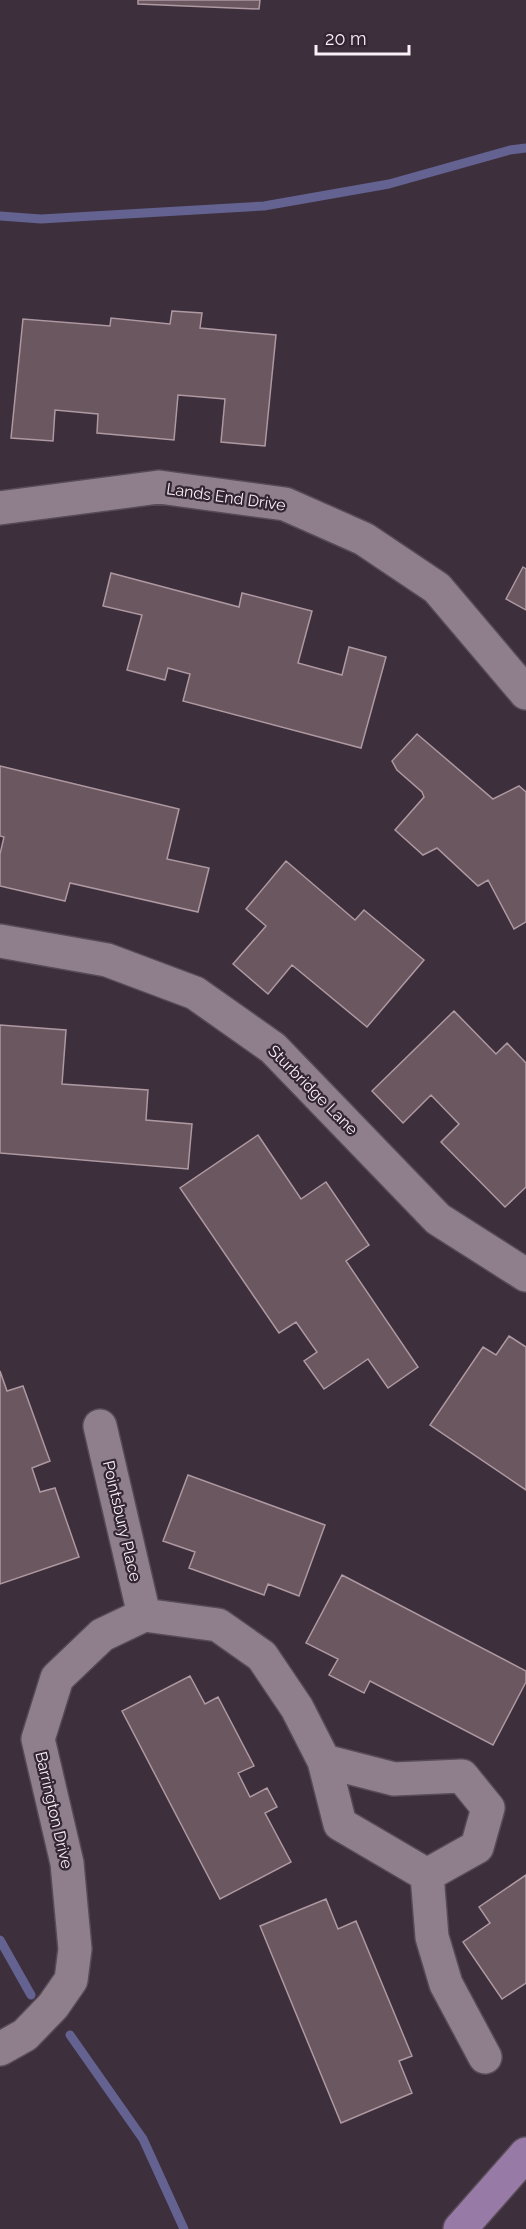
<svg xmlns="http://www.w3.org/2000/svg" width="526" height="2229" viewBox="0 0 526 2229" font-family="Raleway,sans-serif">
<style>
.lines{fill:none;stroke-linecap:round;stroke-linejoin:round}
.stream{stroke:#636290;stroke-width:9}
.building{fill:#6a575f;stroke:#ae98a1;stroke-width:1.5}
.street-casing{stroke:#574b56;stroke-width:36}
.secondary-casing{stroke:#574b56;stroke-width:36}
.street{stroke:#8f7f8d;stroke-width:33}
.secondary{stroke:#987aa6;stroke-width:33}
.labels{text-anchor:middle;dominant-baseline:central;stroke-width:4.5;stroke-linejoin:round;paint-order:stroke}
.street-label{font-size:16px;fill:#f9f0f8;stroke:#332531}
</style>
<rect width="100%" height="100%" fill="#3d2f3c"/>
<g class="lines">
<path class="stream" d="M0 216 41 219 264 206 389 184 510 150 526 148
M0 1940 31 1995
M70 2035 143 2139 184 2229"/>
</g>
<path class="building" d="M138 0H260L259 9 138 4Z
M172 311 202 313 200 328 276 335 265 446 221 442 225 399 178 395 174 440 97 433 98 414 55 410 53 441 11 438 23 319 110 326 111 318 170 324Z
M523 567 526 569V610L506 599Z
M111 573 239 607 242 593 312 611 298 663 342 675 349 647 386 657 361 748 183 701 190 674 168 668 165 680 127 670 142 615 103 606Z
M417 734 493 799 519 786 526 792V922L514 929 488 880 478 886 437 848 423 855 395 830 424 797 422 792 397 770 392 761Z
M0 766 179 809 167 859 209 868 198 912 70 883 65 901 0 886V854L4 837 0 836Z
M286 861 355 920 364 910 424 960 367 1027 292 965 268 994 233 964 266 926 246 909Z
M454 1011 496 1054 507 1043 526 1063V1187L505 1207 441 1142 459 1124 431 1095 403 1123 372 1091Z
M0 1025 66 1030 62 1084 148 1090 146 1120 192 1124 188 1169 0 1153Z
M258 1135 301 1199 326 1182 369 1245 346 1261 418 1367 388 1388 368 1359 324 1389 304 1361 317 1352 296 1322 279 1333 180 1188Z
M509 1336 526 1347V1490L430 1425 483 1347 496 1355Z
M0 1371 7 1391 23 1386 50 1461 32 1468 40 1492 55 1488 79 1557 0 1584Z
M188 1475 325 1525 299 1596 268 1584 264 1595 189 1568 195 1552 163 1541Z
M342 1575 526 1671V1682L493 1745 370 1681 364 1693 329 1675 338 1659 306 1643Z
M190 1676 205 1704 218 1697 254 1766 238 1773 250 1797 267 1788 277 1807 265 1813 291 1862 220 1899 122 1711Z
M526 1875V1983L502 1999 463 1942 490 1923 479 1907Z
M326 1899 338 1929 356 1921 412 2056 399 2061 412 2093 341 2123 260 1926Z"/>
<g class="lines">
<defs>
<path id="street" d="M0 508 159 487 285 504 364 539 437 588 526 693
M0 941 107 960 195 993 273 1048 438 1219 526 1275
M100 1426 144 1615
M324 1761 340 1824 427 1875
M427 1875 432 1937 446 1984 485 2057
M0 2049 25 2035 53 2006 71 1980 75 1949 67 1863 38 1739 57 1678 102 1635 144 1615 218 1625 262 1656 297 1708 324 1761 394 1779 462 1776 488 1808 477 1847 427 1875"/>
<path id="secondary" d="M460 2229 526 2154"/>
</defs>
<use href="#street" class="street-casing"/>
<use href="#secondary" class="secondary-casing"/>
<use href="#street" class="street"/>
<use href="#secondary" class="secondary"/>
</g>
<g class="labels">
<g class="street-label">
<text transform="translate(226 497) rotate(8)">Lands End Drive</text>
<text transform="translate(313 1090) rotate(45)">Sturbridge Lane</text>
<text transform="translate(122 1521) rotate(77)">Pointsbury Place</text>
<text transform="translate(54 1810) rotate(77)">Barrington Drive</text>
</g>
</g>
<path d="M316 45v9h93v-9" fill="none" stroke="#f9f0f8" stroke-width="3"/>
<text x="325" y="45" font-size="18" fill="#f9f0f8" stroke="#332531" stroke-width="4.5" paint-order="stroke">20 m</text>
</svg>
